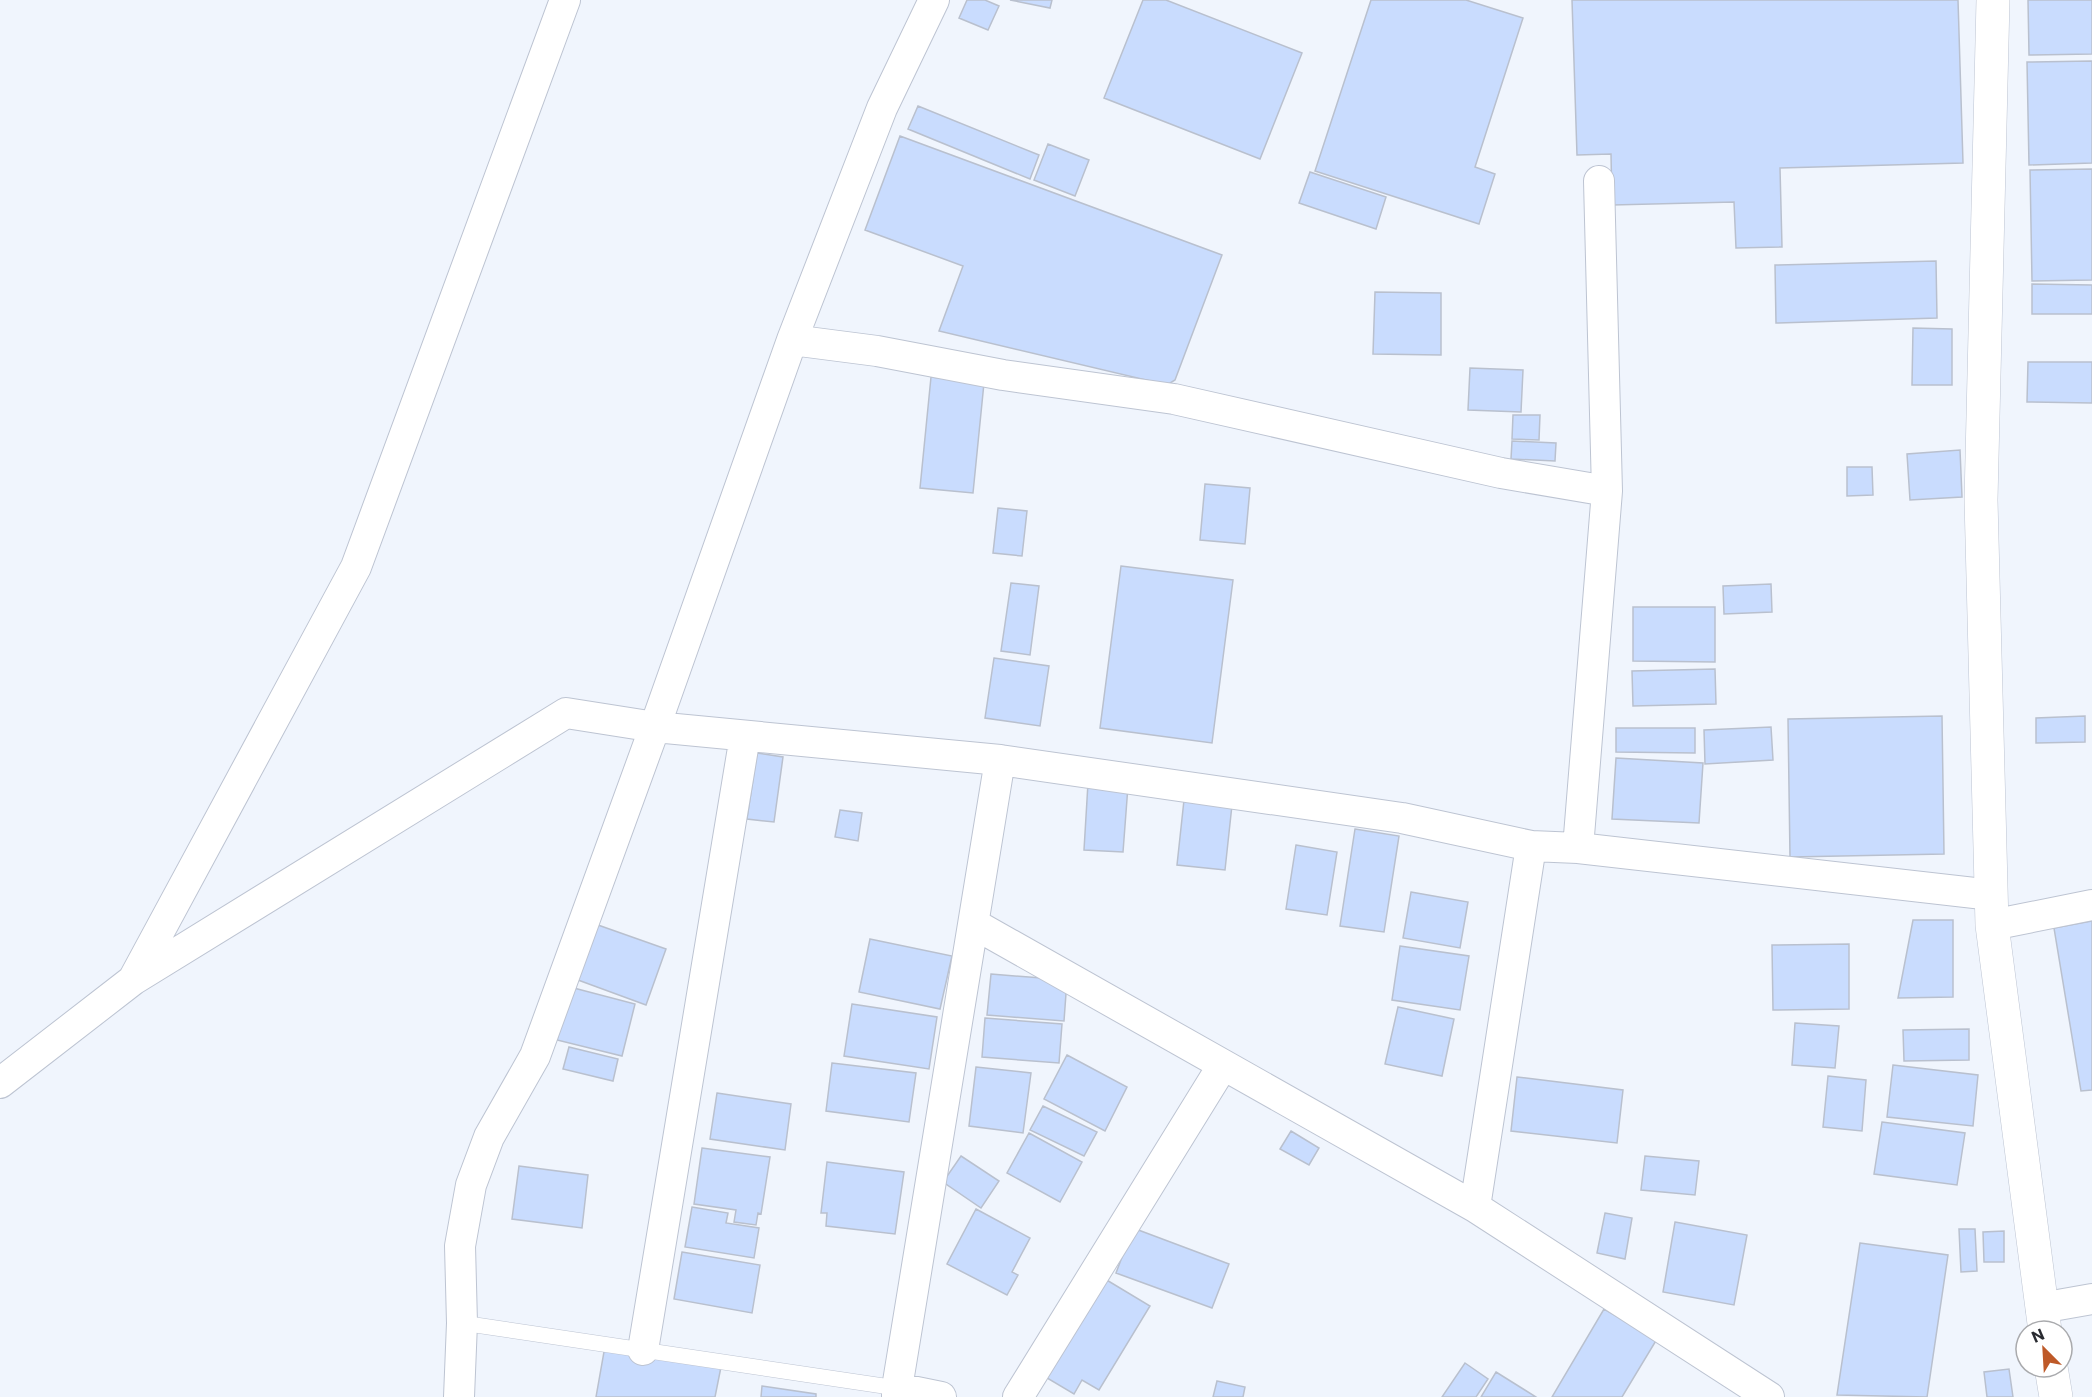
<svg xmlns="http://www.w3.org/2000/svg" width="2092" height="1397" viewBox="0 0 2092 1397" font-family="Commissioner,sans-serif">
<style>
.building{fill:#c9dcfe;stroke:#b9c0ce;stroke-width:1.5}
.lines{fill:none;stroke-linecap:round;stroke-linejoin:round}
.lane-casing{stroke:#bdc4d2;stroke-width:16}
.street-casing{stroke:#bdc4d2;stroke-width:32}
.secondary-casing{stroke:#bdc4d2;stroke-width:34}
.lane{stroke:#fff;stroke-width:15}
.street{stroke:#fff;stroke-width:30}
.secondary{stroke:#fff;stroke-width:33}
</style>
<rect width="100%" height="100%" fill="#f0f5fd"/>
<path class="building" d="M967 0H985L999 6 988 30 959 18Z
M1010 0H1052L1050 8Z
M1143 0H1166L1302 53 1260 159 1104 98Z
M1371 0H1466L1523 18 1475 167 1495 174 1479 224 1315 171Z
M1572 0H1958L1963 163 1780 168 1782 247 1736 248 1734 202 1612 205 1611 154 1577 155Z
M2028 0H2092V54L2029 55Z
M2092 61V163L2029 165 2027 62Z
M918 106 1039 155 1030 179 908 129Z
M900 136 1222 255 1175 380 1167 385 939 331 963 266 865 230Z
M1048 144 1089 160 1075 196 1034 180Z
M2092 169V280L2032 281 2030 170Z
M1310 172 1386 197 1376 229 1299 203Z
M1936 261 1937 318 1776 323 1775 265Z
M2032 284 2092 285V314H2032Z
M1375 292 1441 293V355L1373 354Z
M1913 328 1952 329V385H1912Z
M2028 362H2092V403L2027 402Z
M1470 368 1523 370 1521 412 1468 410Z
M931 377 984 383 973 493 920 488Z
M1513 415H1540L1539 440 1512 439Z
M1512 441 1556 443 1555 461 1511 459Z
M1960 450 1962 497 1910 500 1907 454Z
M1847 467H1872L1873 495 1847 496Z
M1205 484 1250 488 1245 544 1200 540Z
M998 508 1027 511 1022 556 993 553Z
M1121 566 1233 580 1212 743 1100 728Z
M1011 583 1039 586 1030 655 1001 651Z
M1771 584 1772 612 1724 614 1723 586Z
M1633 607H1715V662L1633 661Z
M994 658 1049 666 1040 726 985 718Z
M1715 669 1716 704 1633 706 1632 671Z
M1942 716 1944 854 1790 857 1788 719Z
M2085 716V742L2036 743V718Z
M1771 727 1773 760 1705 764 1704 730Z
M1616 728H1695V753L1616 752Z
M757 753 783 757 774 822 747 819Z
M1616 758 1703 763 1699 823 1612 819Z
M1088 783 1128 786 1123 852 1084 850Z
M1184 800 1232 805 1225 870 1177 865Z
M840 810 862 813 858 841 835 837Z
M1355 829 1399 836 1384 932 1340 926Z
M1296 845 1337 852 1327 915 1286 909Z
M1411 892 1468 902 1460 948 1403 938Z
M1913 920H1953V997L1898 998Z
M2092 921V1090L2081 1091 2054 928Z
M598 925 666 949 646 1005 578 980Z
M870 939 952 956 940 1009 859 992Z
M1849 944V1009L1773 1010 1772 945Z
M1400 946 1469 956 1460 1010 1392 1000Z
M991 974 1067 980 1064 1021 987 1015Z
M570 987 635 1004 622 1056 557 1040Z
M852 1004 937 1017 929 1069 844 1056Z
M1398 1007 1454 1019 1442 1076 1385 1064Z
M985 1018 1062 1024 1059 1063 982 1057Z
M1795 1023 1839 1026 1835 1068 1792 1065Z
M1969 1029V1060L1904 1061 1903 1030Z
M569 1047 618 1059 613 1081 563 1069Z
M1067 1055 1127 1087 1105 1131 1044 1099Z
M832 1063 916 1073 909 1122 826 1111Z
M1893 1065 1978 1075 1973 1126 1887 1117Z
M976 1067 1031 1073 1023 1133 969 1126Z
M1828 1076 1866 1080 1862 1131 1823 1127Z
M1517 1077 1623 1090 1617 1143 1511 1131Z
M717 1093 791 1104 785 1150 710 1139Z
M1043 1106 1097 1132 1084 1156 1030 1130Z
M1882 1122 1965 1133 1957 1185 1874 1174Z
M1291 1131 1319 1148 1309 1165 1280 1149Z
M1029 1133 1082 1162 1060 1202 1007 1173Z
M702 1148 770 1157 761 1214 758 1213 756 1225 734 1222 736 1210 694 1204Z
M961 1156 999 1181 981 1208 943 1182Z
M1645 1156 1699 1161 1695 1195 1641 1190Z
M827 1162 904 1172 895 1234 826 1226 827 1213H821Z
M519 1166 588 1175 582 1228 512 1219Z
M692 1207 728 1213 726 1223 759 1228 754 1258 685 1247Z
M976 1209 1030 1238 1012 1272 1018 1275 1007 1295 947 1264Z
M1605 1213 1632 1218 1625 1259 1597 1253Z
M1675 1222 1747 1235 1734 1305 1663 1292Z
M1133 1228 1229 1264 1212 1308 1116 1273Z
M1959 1229H1975L1977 1271 1961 1272Z
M2004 1231V1262H1984L1983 1232Z
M1860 1243 1948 1255 1927 1397 1837 1395Z
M682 1252 760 1265 752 1313 674 1299Z
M1100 1276 1150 1306 1099 1390 1082 1380 1074 1394 1042 1375Z
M1604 1309 1657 1339 1622 1397H1552Z
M605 1346 721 1367 715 1397H596Z
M1465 1363 1488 1379 1476 1397H1442Z
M2009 1369 2013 1397H1987L1984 1372Z
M1496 1372 1536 1397H1481Z
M1217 1381 1245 1387 1243 1397H1213Z
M762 1386 816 1394V1397H761Z"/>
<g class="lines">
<defs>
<path id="lane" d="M462 1323 897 1388"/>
<path id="street" d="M934 0 882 108 792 340 877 351 1003 375 1174 399 1501 473 1607 491 1578 848
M1599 181 1607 491
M974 924 1475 1207 1769 1397
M1992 925 2092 905
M133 980 566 713 655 727 1000 760
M0 1083 133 980 356 567 565 0
M1475 1207 1531 846
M2041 1308 2092 1299
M643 1350 745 736
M897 1388 941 1397
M459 1397 462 1323 460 1246 471 1185 489 1137 535 1056 657 721 792 340
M897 1397V1388L1000 760 1402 818 1531 846 1578 848 1992 895
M1018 1397 1223 1065"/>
<path id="secondary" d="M1993 0 1981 500 1992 925 2045 1331
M2051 1367 2056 1397"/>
</defs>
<use href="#lane" class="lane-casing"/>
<use href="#street" class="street-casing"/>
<use href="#secondary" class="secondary-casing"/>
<use href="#lane" class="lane"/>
<use href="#street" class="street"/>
<use href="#secondary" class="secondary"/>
</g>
<g transform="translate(2044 1349) rotate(336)"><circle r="28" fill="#ffffff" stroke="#a9aaad" stroke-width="1.5"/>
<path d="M0-4.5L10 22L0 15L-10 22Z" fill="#be5928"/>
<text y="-9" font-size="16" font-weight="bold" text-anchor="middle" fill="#292b31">N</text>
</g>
</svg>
